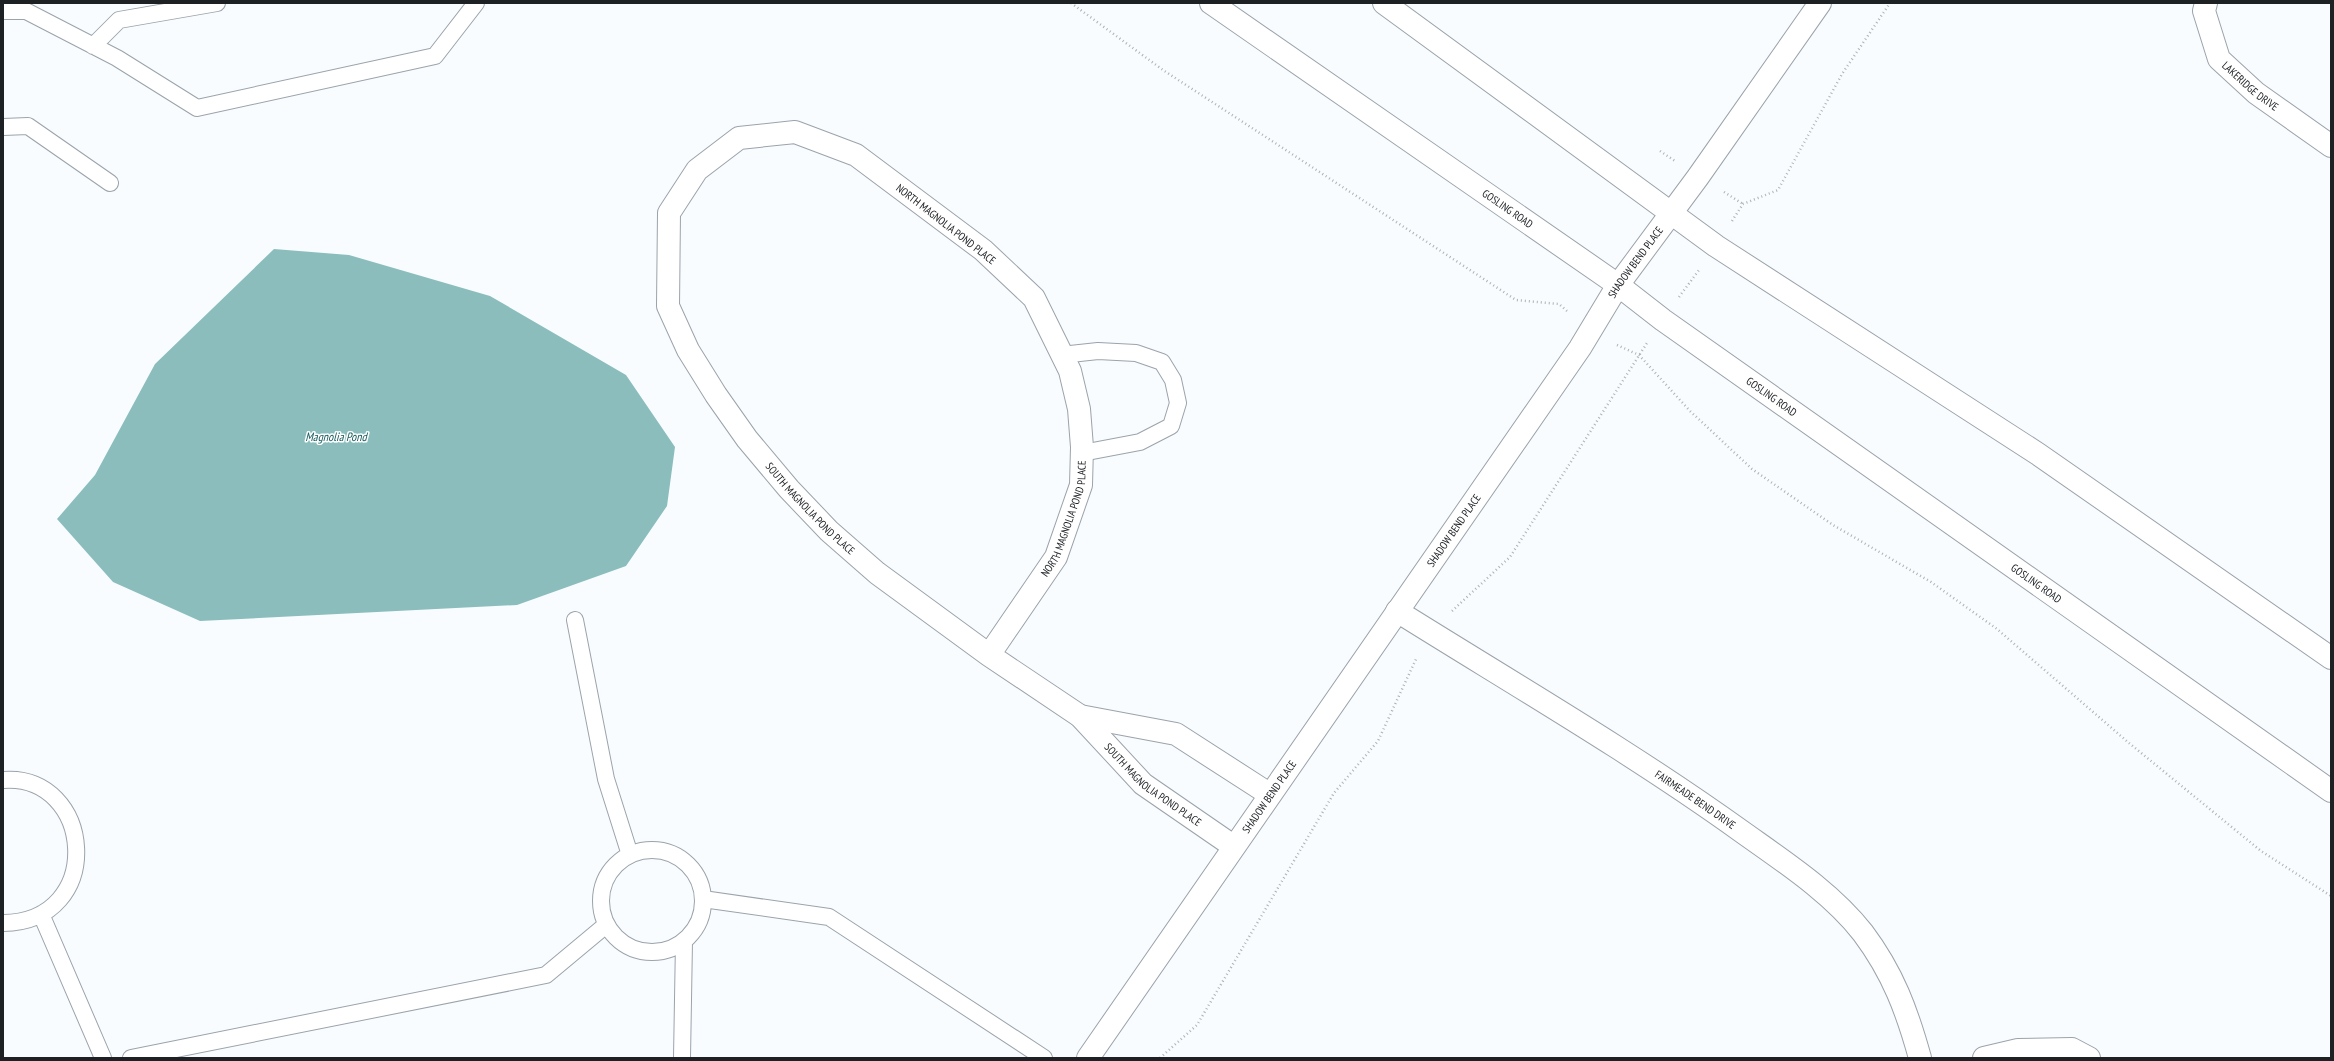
<svg xmlns="http://www.w3.org/2000/svg" width="2334" height="1061" viewBox="0 0 2334 1061" font-family="'PT Sans Narrow',sans-serif">
<style>
.water{fill:#8bbdbd}
.lines{fill:none;stroke-linecap:round;stroke-linejoin:round}
.lane-casing{stroke:#9ba3ab;stroke-width:18}
.street-casing{stroke:#9ba3ab;stroke-width:24}
.secondary-casing{stroke:#9ba3ab;stroke-width:24}
.path{stroke:#aeb2b5;stroke-width:2.5;stroke-dasharray:1 3;stroke-linecap:butt}
.lane{stroke:#fff;stroke-width:16}
.street{stroke:#fff;stroke-width:22}
.secondary{stroke:#fff;stroke-width:22}
.labels{text-anchor:middle;dominant-baseline:central;stroke-width:3;stroke-linejoin:round;paint-order:stroke}
.street-label{font-size:11px;fill:#1e2124;stroke:#fff}
.water-label{font-size:12px;font-style:italic;fill:#185d5f;stroke:#fff}
</style>
<rect width="100%" height="100%" fill="#f8fcff"/>
<path class="water" d="M274 249 349 255 490 296 626 375 675 447 667 506 626 566 517 605 200 621 113 582 57 519 95 475 155 364Z"/>
<g class="lines">
<defs>
<path id="lane" d="M3 11H26L117 58 197 108 435 56 476 3
M93 46 119 20 217 3
M3 127 28 126 110 183
M1061 355 1098 351 1136 353 1162 362 1173 380 1178 403 1171 426 1140 442 1082 453
M575 620 606 779 630 855
M3 780C94 773 107 922 3 923
M601 901a51 51 0 1 1 102 0a51 51 0 1 1-102 0Z
M703 899 829 917 1044 1058
M41 914 103 1058
M131 1058 546 975 606 925
M682 1058 684 941"/>
<g id="street">
<path id="s1" d="M2206 3 2204 11 2219 59 2256 93 2331 146"/>
<path id="s2" d="M1397 611C1512 683 1631 752 1741 831 1783 861 1831 892 1863 933 1893 973 1907 1011 1920 1058"/>
<path id="s3" d="M989 655 1056 557 1081 485 1082 447 1079 409 1070 371 1034 298 983 250 856 155 795 132 739 138 697 170 669 213 668 306 688 350 716 395 747 439 789 489 829 531 877 573 989 655 1080 716 1143 784 1233 846"/>
<path d="M1080 716 1176 734 1269 794"/>
<path d="M1984 1058 2018 1050 2072 1049 2089 1058"/>
</g>
<g id="secondary">
<path id="s4" d="M1211 3 1618 285 1663 320 2331 791"/>
<path d="M1384 3 1716 246 2038 454 2331 658"/>
<path id="s5" d="M1088 1058 1580 348 1618 285 1698 177 1820 3"/>
</g>
</defs>
<use href="#lane" class="lane-casing"/>
<use href="#street" class="street-casing"/>
<use href="#secondary" class="secondary-casing"/>
<path class="path" d="M1071 3 1163 70 1516 300 1559 304 1567 311
M1660 151 1675 161
M1724 192 1743 204
M1732 221 1743 204 1778 190 1842 74 1890 3
M1679 297 1699 270
M1617 345 1639 355 1690 411 1752 469 1833 525 1931 582 1997 629 2129 743 2261 851 2331 896
M1452 611 1510 557 1647 343
M1160 1058 1197 1025 1334 793 1378 741 1417 657"/>
<use href="#lane" class="lane"/>
<use href="#street" class="street"/>
<use href="#secondary" class="secondary"/>
</g>
<g class="labels">
<g class="street-label">
<text stroke="none"><textPath href="#s1" startOffset="100">LAKERIDGE DRIVE</textPath></text>
<text stroke="none"><textPath href="#s4" startOffset="361">GOSLING ROAD</textPath></text>
<text transform="translate(946 224) rotate(38)">NORTH MAGNOLIA POND PLACE</text>
<text stroke="none"><textPath href="#s5" startOffset="966">SHADOW BEND PLACE</textPath></text>
<text stroke="none"><textPath href="#s4" startOffset="685">GOSLING ROAD</textPath></text>
<text stroke="none"><textPath href="#s3" startOffset="1188">SOUTH MAGNOLIA POND PLACE</textPath></text>
<text stroke="none"><textPath href="#s3" startOffset="158">NORTH MAGNOLIA POND PLACE</textPath></text>
<text stroke="none"><textPath href="#s5" startOffset="642">SHADOW BEND PLACE</textPath></text>
<text stroke="none"><textPath href="#s4" startOffset="1009">GOSLING ROAD</textPath></text>
<text stroke="none"><textPath href="#s3" startOffset="1630">SOUTH MAGNOLIA POND PLACE</textPath></text>
<text stroke="none"><textPath href="#s5" startOffset="318">SHADOW BEND PLACE</textPath></text>
<text stroke="none"><textPath href="#s2" startOffset="353">FAIRMEADE BEND DRIVE</textPath></text>
</g>
<g class="water-label">
<text x="336" y="436">Magnolia Pond</text>
</g>
</g>
<rect width="2334" height="1061" fill="none" stroke="#1e2124" stroke-width="8"/>
</svg>
